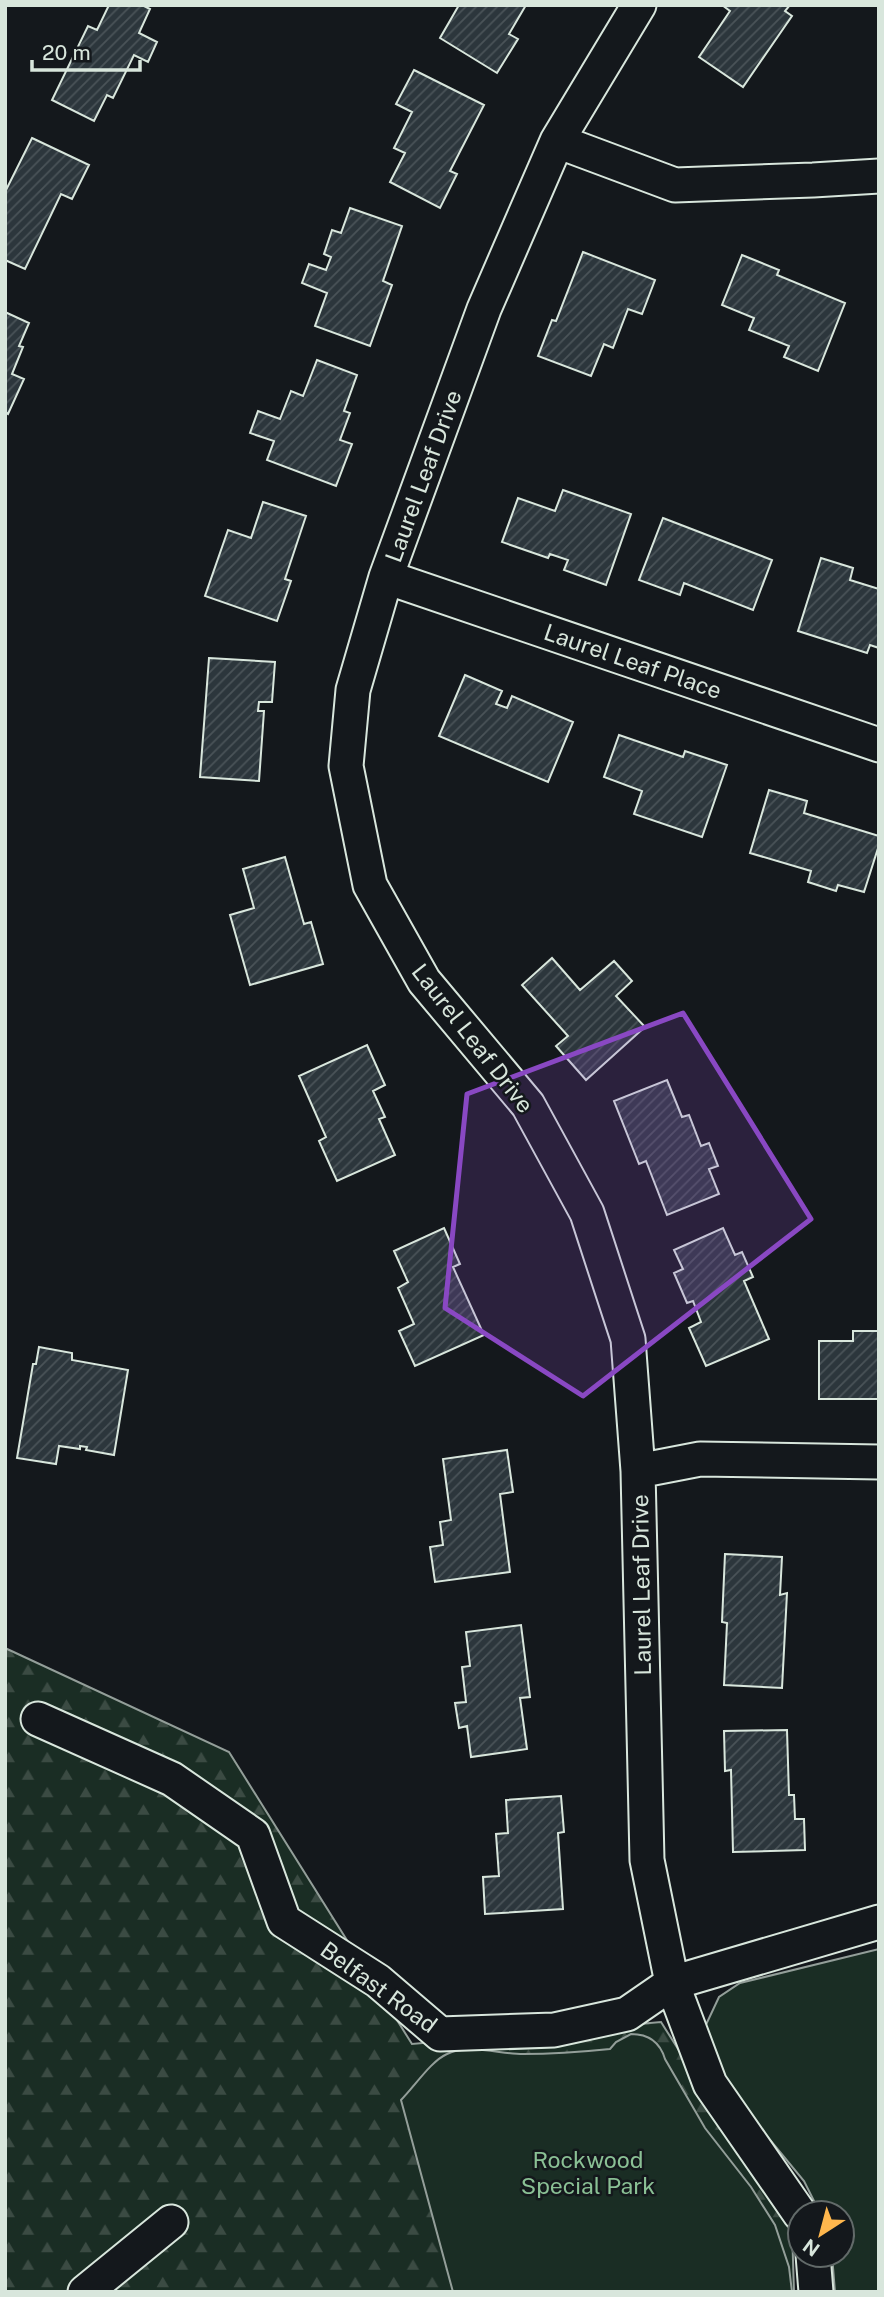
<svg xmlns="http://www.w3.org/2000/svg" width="884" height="2297" viewBox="0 0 884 2297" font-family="'Public Sans',sans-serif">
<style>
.forest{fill:url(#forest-firs);stroke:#939e99;stroke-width:2}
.green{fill:#1a2d24;stroke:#939e99;stroke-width:2}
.building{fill:url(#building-hatch);stroke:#d8e6dc;stroke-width:2}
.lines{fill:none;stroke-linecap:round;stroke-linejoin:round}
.minor-casing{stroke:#d8e6dc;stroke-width:37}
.minor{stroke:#14181c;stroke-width:33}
.marked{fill:#8948c3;fill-opacity:0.2;stroke:#8948c3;stroke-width:5;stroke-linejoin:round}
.labels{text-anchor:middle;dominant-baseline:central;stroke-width:5;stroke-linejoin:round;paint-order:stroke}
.street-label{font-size:23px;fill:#d8e6dc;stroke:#14181c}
.park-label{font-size:23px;fill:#8ac095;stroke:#14181c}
</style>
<defs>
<pattern id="forest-firs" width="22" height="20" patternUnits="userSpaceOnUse" patternTransform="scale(1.75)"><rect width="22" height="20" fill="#1a2d24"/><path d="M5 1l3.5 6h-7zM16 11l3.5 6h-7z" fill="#3b4b43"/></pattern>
<pattern id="building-hatch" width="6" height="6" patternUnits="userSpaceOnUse" patternTransform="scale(1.75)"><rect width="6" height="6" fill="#2c363c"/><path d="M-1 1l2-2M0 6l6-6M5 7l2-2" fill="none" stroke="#4a5358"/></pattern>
</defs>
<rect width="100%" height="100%" fill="#14181c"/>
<path class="forest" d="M5 1648 229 1752 412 2044 661 2022 792 2229 794 2292H5Z"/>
<path class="green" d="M879 1949V2292H835L832 2255H842V2213H820L804 2181 728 2089 703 2031 719 1997 740 1983Z
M631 2034C649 2034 660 2042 665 2059L705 2128 751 2187 775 2225 789 2267 792 2292H453L401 2100C415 2086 431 2061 447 2054 467 2044 501 2054 523 2054 552 2054 581 2052 610 2049L616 2042Z"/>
<path class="building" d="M109 5H142L150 9 139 33 157 42 148 62 134 55 113 98 107 95 94 121 52 100 88 26 97 30Z
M459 5H526L509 34 518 39 497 73 440 38Z
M722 5H790L785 11 792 16 743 87 699 57 730 11Z
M414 70 484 105 450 171 457 174 440 208 390 182 405 153 394 148 412 112 396 104Z
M32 138 89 165 72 199 61 194 25 269 5 260V192Z
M350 208 402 226 383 281 392 285 370 346 315 326 327 293 302 283 309 264 326 270 331 257 324 254 332 230 341 233Z
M583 252 655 280 642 314 628 309 613 348 604 344 591 376 538 356 552 320 556 321Z
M742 255 779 270 777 275 845 303 818 371 784 357 789 346 749 330 754 318 722 305Z
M5 312 29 323 19 346 23 347 12 374 24 379 8 414 5 412Z
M317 360 357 375 344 411 350 413 340 440 352 444 336 486 267 460 274 441 250 433 258 411 280 419 291 391 303 396Z
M563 490 631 514 606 585 564 570 568 560 550 554 548 558 502 542 518 498 555 511Z
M263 502 306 516 285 579 291 581 277 621 205 596 228 530 251 538Z
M663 518 772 560 753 610 684 583 680 595 639 580Z
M821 558 853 568 850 580 879 589V648L870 645 867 653 798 631Z
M209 658 275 662 272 702H259L258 711H264L259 781 200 777Z
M465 675 502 691 496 704 507 708 512 696 573 722 548 782 439 736Z
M619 735 683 757 685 751 727 765 702 837 634 814 642 791 604 777Z
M769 790 807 801 804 813 879 836V845L864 892 838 885 836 891 808 882 811 871 750 853Z
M285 857 304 924 311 922 323 964 250 985 230 915 254 908 243 869Z
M552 958 580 990 614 961 632 981 616 996 645 1027 586 1080 556 1046 568 1036 522 985Z
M367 1045 385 1085 373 1091 385 1117 379 1119 395 1155 337 1181 319 1141 326 1137 299 1076Z
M667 1080 682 1117 689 1115 701 1146 709 1143 718 1166 709 1169 719 1194 667 1215 646 1161 639 1164 614 1101Z
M444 1228 460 1264 453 1267 484 1335 415 1366 399 1331 414 1324 398 1288 408 1282 394 1251Z
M723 1228 735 1255 742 1252 753 1277 744 1281 769 1339 706 1366 689 1328 701 1322 693 1301 687 1303 674 1273 683 1269 674 1250Z
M853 1331H879V1399H819V1341H853Z
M39 1347 72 1353V1360L128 1370 114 1455 86 1450 87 1447 80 1446V1449L59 1446 56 1464 17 1458 33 1364H36Z
M507 1450 513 1492 500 1494 510 1572 435 1582 430 1547 443 1545 440 1522 451 1520 443 1459Z
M725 1554 782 1557 780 1595 787 1593 782 1688 724 1685 727 1623 722 1622Z
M521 1625 530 1697 520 1698 527 1749 471 1757 467 1726 459 1728 455 1703 466 1702 462 1667 470 1666 466 1632Z
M787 1730 789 1795H794L795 1819H804L805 1850 733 1852 731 1770 725 1771 724 1731Z
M561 1796 564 1832 558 1833 563 1909 485 1914 483 1877 499 1876 496 1834 508 1833 506 1800Z"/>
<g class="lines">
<defs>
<path id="minor" d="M639 5 557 141 484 309 386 577 353 690 346 766 370 885 424 981 528 1105 587 1213 628 1339 638 1471 647 1860 672 1983 710 2084 800 2214
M557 141 675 185 813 180 879 176
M386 577 879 745
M638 1471 700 1459 879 1462
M38 1719 172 1779 253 1835 284 1921 378 1981 440 2034 554 2030 627 2014 672 1983 879 1922
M813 2255 816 2292
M85 2292 171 2222"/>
</defs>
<use href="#minor" class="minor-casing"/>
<use href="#minor" class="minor"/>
</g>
<path class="marked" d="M683 1013 811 1219 583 1396 445 1308 467 1094Z"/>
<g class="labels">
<g class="street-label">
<text transform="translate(423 476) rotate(-70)">Laurel Leaf Drive</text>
<text transform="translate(633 661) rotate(19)">Laurel Leaf Place</text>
<text transform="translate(473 1038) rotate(52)">Laurel Leaf Drive</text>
<text transform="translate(641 1585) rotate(-91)">Laurel Leaf Drive</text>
<text transform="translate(379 1987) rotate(36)">Belfast Road</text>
</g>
<g class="park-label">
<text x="588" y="2159">Rockwood<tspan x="588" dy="26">Special Park</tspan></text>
</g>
</g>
<rect width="884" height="2297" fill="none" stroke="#d8e6dc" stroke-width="14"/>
<g transform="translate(821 2234) rotate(216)"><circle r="33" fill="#14181c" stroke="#626a69" stroke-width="2"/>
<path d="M0-5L12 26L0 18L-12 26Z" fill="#ffb74d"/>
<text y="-10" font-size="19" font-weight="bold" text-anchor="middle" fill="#d8e6dc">N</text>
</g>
<path d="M32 60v10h108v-10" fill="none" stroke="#d8e6dc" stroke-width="3.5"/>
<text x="42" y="60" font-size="21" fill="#d8e6dc" stroke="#14181c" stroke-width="5" paint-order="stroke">20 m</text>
</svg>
